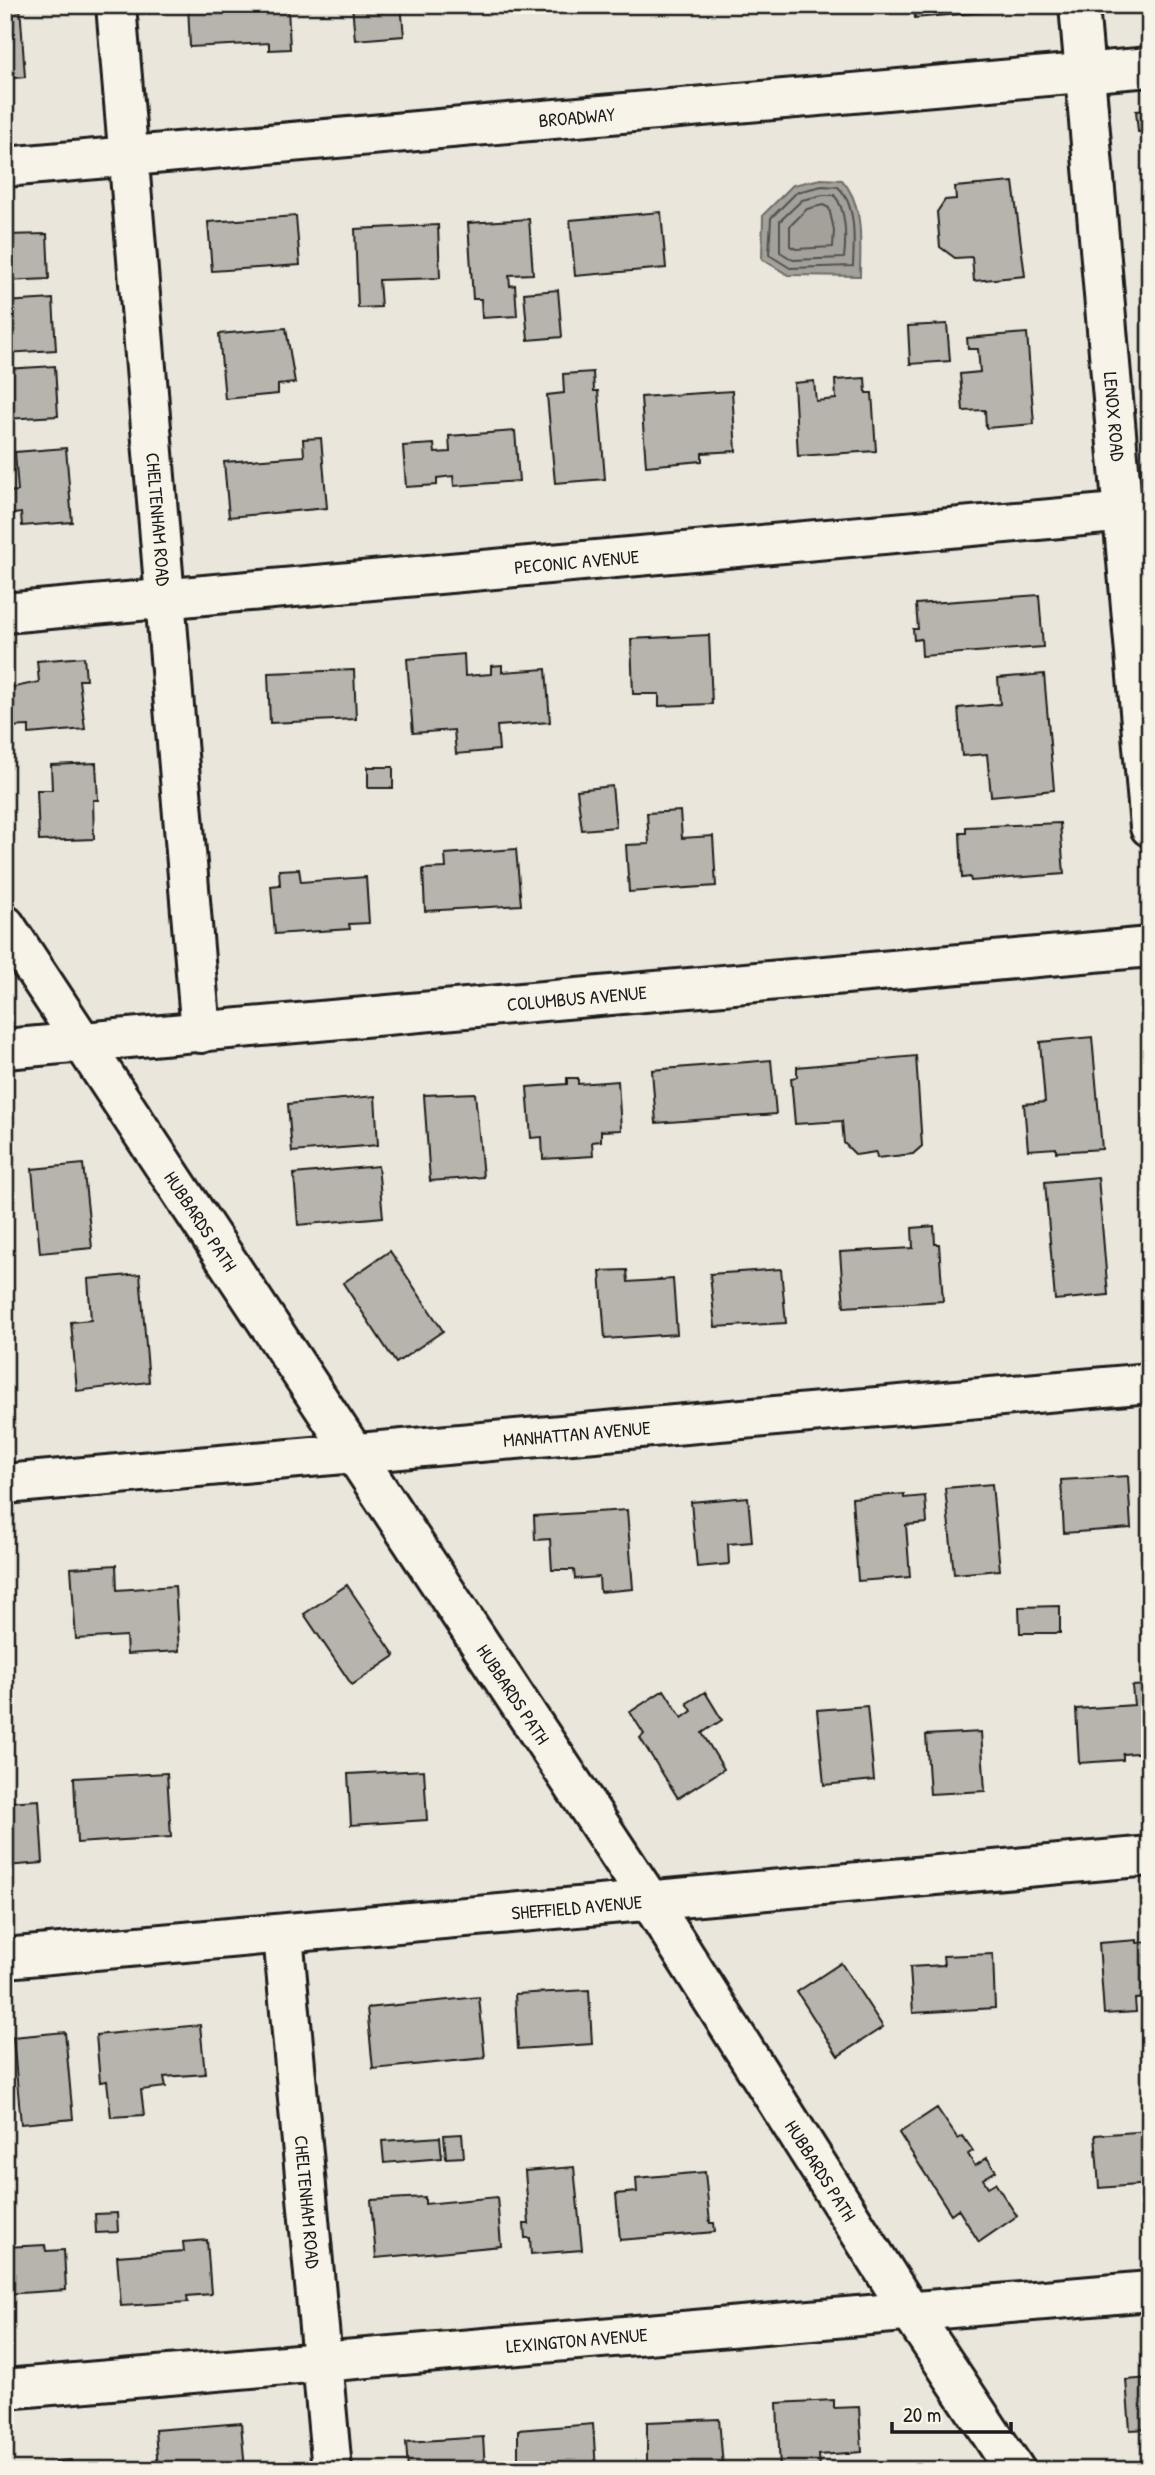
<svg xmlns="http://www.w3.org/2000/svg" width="1155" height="2475" viewBox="0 0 1155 2475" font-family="'Patrick Hand',sans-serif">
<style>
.water{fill:#a3a19a;stroke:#6d6c68;stroke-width:2}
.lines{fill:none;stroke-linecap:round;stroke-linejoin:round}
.shore{stroke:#52514e;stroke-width:2}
.building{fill:#b6b4ac;stroke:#1c1c1c;stroke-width:2}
.minor-casing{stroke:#1c1c1c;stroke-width:44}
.tertiary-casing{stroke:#1c1c1c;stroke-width:44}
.minor{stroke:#f7f3e8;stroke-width:38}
.tertiary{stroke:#f7f3e8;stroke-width:38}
.labels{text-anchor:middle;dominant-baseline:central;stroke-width:6;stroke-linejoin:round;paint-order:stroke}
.street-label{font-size:19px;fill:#1c1c1c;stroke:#f7f3e8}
</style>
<rect width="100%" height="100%" fill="#eae6dc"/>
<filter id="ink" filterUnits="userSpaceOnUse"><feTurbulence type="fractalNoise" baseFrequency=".0143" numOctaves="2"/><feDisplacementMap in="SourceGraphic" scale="14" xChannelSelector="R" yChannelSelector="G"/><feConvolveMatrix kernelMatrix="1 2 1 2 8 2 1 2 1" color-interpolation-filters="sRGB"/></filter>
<g filter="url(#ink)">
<path class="water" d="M821 179 842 180C865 206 860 243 860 276L788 275 762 259 763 215 793 185Z"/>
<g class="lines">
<path class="shore" d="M822 186 838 187C857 205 854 241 853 266L790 268 769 255 771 218 797 192Z
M823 195H834C847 209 846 240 844 258L793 260 780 252V221L802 200Z
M823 205 829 208 834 230 833 247 796 249 790 246V226L807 209Z"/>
</g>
<path class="building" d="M5 5H20L25 77 5 79Z
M188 5 288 7 290 49 269 50V43L190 47Z
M352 5H401L404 36 355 40Z
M634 5H688L689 6 635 10Z
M914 5H996V11L915 18Z
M1150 110V131L1138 132 1136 111Z
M1013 182 1025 276 974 281 972 257 955 258 940 247 937 212 945 200 956 199 955 187Z
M661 212 666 268 575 276 570 220Z
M296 216 300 265 212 271 208 222Z
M529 219 533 274 509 275 510 286 515 285 517 316 482 318 481 299H473L468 223Z
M438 225 440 278 379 280 381 307 358 308 355 229Z
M47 234 49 279 5 281V235Z
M558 290 562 337 528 340 524 293Z
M53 299 56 350 5 353V302Z
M947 324 950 361 910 364 908 326Z
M286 328 295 383 278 385V394L225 399 219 334Z
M1027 333 1034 424 986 428 985 410 963 411 960 374 980 372 978 349H968L967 338Z
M55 366 58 416 5 419V369Z
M593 372 594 391H598L605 479 555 483 547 395 564 393 563 374Z
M865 378 866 393H872L876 451 798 456 794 383 814 381 816 401 836 399 835 380Z
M732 391 736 451 702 453V461L646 466 641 397Z
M515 431 519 481 454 486 453 476 437 478V485L406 487 403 446 434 444 435 453 450 452 449 436Z
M321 438 327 508 229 517 224 462 304 456 303 439Z
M66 448 72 522 22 526 21 513 5 515V492L18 491 15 452Z
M1039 595 1043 647 922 656 921 639 914 640 913 629H918L916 604Z
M709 635 712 704 659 706V694H633L631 639Z
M464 654 465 676 491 674V666L502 665V672L546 669 550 722 497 726 499 750 456 754 454 730 413 733 407 659Z
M84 657 86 680H79L85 729 29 734V726L6 727 5 689 39 682 37 661Z
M354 670 356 719 270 723 268 673Z
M1044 674 1054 790 991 796 987 754 962 756 958 708 1000 704 998 678Z
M96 763 98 800H93L94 839 39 841 37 790H52L51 765Z
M368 767H393V788H368Z
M612 786 616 827 582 830 577 790Z
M680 811 682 838 713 836 716 886 629 892 626 845 649 844 647 813Z
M1060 823 1064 874 971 881 970 877 962 878 960 833H966V827Z
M516 849 521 905 425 911 423 869 446 868 445 854Z
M299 869 301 882 366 877 369 923 349 924 350 929 275 934 271 886 280 885 279 870Z
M1092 1037 1102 1149 1056 1152V1148L1028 1150 1024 1104 1045 1102 1040 1042Z
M916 1056 922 1146 913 1154 877 1158 876 1152 856 1155 844 1143 842 1121 795 1124 791 1078 797 1077V1067Z
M771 1060 776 1114 656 1123 652 1070Z
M567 1078H578V1084L618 1081 621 1130 601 1131V1141L592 1142 593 1156 543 1159 542 1137 531 1138 527 1087 567 1084Z
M475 1093 483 1177 430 1181 424 1095Z
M375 1096 378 1145 292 1152 288 1104Z
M83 1164 92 1248 40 1253 32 1169Z
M378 1166 383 1217 298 1225 294 1174Z
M1098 1177 1108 1295 1055 1300 1045 1182Z
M934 1226 935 1244H939L943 1301 844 1307 840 1252 913 1248 912 1228Z
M390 1251 443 1331 396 1363 343 1283Z
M781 1269 786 1323 715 1327 710 1274Z
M627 1270 628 1282 673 1279 677 1334 605 1339 600 1271Z
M140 1274 149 1382 77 1391 71 1322 91 1320 88 1279Z
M5 1347 10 1398H5Z
M1128 1476 1131 1528 1064 1533 1061 1480Z
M992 1484 1000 1570 954 1574 945 1488Z
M904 1494V1498L925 1496 927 1523 906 1525 910 1577 858 1581 852 1498Z
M748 1497 752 1542 728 1544 729 1564 697 1567 691 1502Z
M627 1510 633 1589 600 1592 599 1577 575 1579 574 1570H552L550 1539 535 1540 534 1516Z
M116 1565 117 1590 175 1586 179 1651 127 1654 126 1636 76 1639 71 1568Z
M347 1585 395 1656 352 1685 304 1614Z
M1060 1606V1633H1020L1019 1607Z
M1150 1685V1752L1123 1754V1760L1079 1763 1076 1709 1134 1705 1132 1686Z
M664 1690 682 1718 692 1711 687 1703 705 1692 722 1720 702 1733 724 1769 678 1798 640 1738 644 1734 630 1712Z
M867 1706 874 1780 824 1785 817 1710Z
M981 1732 985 1791 930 1794 926 1735Z
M424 1770 427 1820 351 1825 348 1774Z
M167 1773 171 1837 77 1843 74 1778Z
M39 1800 43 1863 5 1866V1802Z
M1137 1940V1943L1150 1942V1998L1135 1999 1136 2012 1104 2014 1099 1943Z
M993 1954 995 2008 913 2013 910 1967 944 1965 943 1956Z
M841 1963 883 2027 838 2056 797 1992Z
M589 1990 592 2044 518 2049 515 1994Z
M479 1997 485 2058 373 2069 367 2008Z
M200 2025 205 2074 164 2077 166 2087 141 2090 144 2115 111 2117 107 2081 100 2082 96 2035Z
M65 2032 73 2119 21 2124 13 2037Z
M937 2108 958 2139 963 2136 973 2151 968 2154 975 2166 987 2158 996 2171 983 2179 988 2187 995 2183 1017 2216 979 2242 958 2209 951 2214 899 2133Z
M1150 2131V2184L1099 2188 1095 2135Z
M462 2134 464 2157 446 2158 444 2135Z
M440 2137 442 2158 384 2163 382 2141Z
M574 2167 582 2250 531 2254 530 2238H525L524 2224H529L525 2171Z
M705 2172 710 2223H714L715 2232 620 2240 616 2194 637 2192 636 2178Z
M425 2197V2204L497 2197 501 2246 376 2258 371 2200Z
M117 2213 118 2232 96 2233 95 2214Z
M207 2240 211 2294 187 2296 188 2302 121 2306 117 2256 184 2251 183 2242Z
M45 2245 46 2251 64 2250 66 2290 5 2294V2247Z
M1150 2378V2429L1130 2430 1126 2380Z
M834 2400V2408L859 2407 862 2452 819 2455 820 2470H780L777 2403Z
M719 2419 723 2466 647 2469V2422Z
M241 2423 245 2470H158L155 2430Z
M593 2424 596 2470H518V2430Z
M483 2437 485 2470H408L406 2442Z
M71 2460 72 2470H56V2461Z"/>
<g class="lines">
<defs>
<g id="minor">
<path id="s1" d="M116 5 201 1033"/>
<path id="s2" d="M1079 5 1150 827"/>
<path id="s3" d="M5 167 1150 67"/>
<path id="s4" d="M5 613 1150 510"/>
<path id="s5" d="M5 1049 1150 947"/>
<path id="s6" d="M5 1484 1150 1383"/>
<path id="s7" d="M283 1935 332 2470"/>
<path id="s8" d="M5 1958 1150 1856"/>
<path id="s9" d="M5 2389 1150 2291"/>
</g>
<g id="tertiary">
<path id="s10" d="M5 925 650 1901 911 2313 1015 2470"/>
</g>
</defs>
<use href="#minor" class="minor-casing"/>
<use href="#tertiary" class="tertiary-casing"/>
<use href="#minor" class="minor"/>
<use href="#tertiary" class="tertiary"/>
</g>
</g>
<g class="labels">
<g class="street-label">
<text stroke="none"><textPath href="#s3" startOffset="574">BROADWAY</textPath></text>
<text stroke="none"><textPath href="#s2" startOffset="413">LENOX ROAD</textPath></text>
<text stroke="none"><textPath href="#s1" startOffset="516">CHELTENHAM ROAD</textPath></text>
<text stroke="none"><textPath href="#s4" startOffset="574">PECONIC AVENUE</textPath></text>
<text stroke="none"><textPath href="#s5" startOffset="574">COLUMBUS AVENUE</textPath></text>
<text stroke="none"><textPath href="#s10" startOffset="355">HUBBARDS PATH</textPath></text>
<text stroke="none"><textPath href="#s6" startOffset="574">MANHATTAN AVENUE</textPath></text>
<text stroke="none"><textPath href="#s10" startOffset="922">HUBBARDS PATH</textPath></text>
<text stroke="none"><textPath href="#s8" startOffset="574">SHEFFIELD AVENUE</textPath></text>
<text stroke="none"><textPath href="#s10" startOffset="1489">HUBBARDS PATH</textPath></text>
<text stroke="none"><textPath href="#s7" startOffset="268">CHELTENHAM ROAD</textPath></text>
<text stroke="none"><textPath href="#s9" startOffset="574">LEXINGTON AVENUE</textPath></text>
</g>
</g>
<rect width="1155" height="2475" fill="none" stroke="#f7f3e8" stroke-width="28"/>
<rect x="14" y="14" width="1127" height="2447" fill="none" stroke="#1c1c1c" stroke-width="2.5" filter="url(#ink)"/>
<path d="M892 2422v10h119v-10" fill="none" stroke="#1c1c1c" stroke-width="3.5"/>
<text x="903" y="2422" font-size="21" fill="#1c1c1c" stroke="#f7f3e8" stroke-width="5" paint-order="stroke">20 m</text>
</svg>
